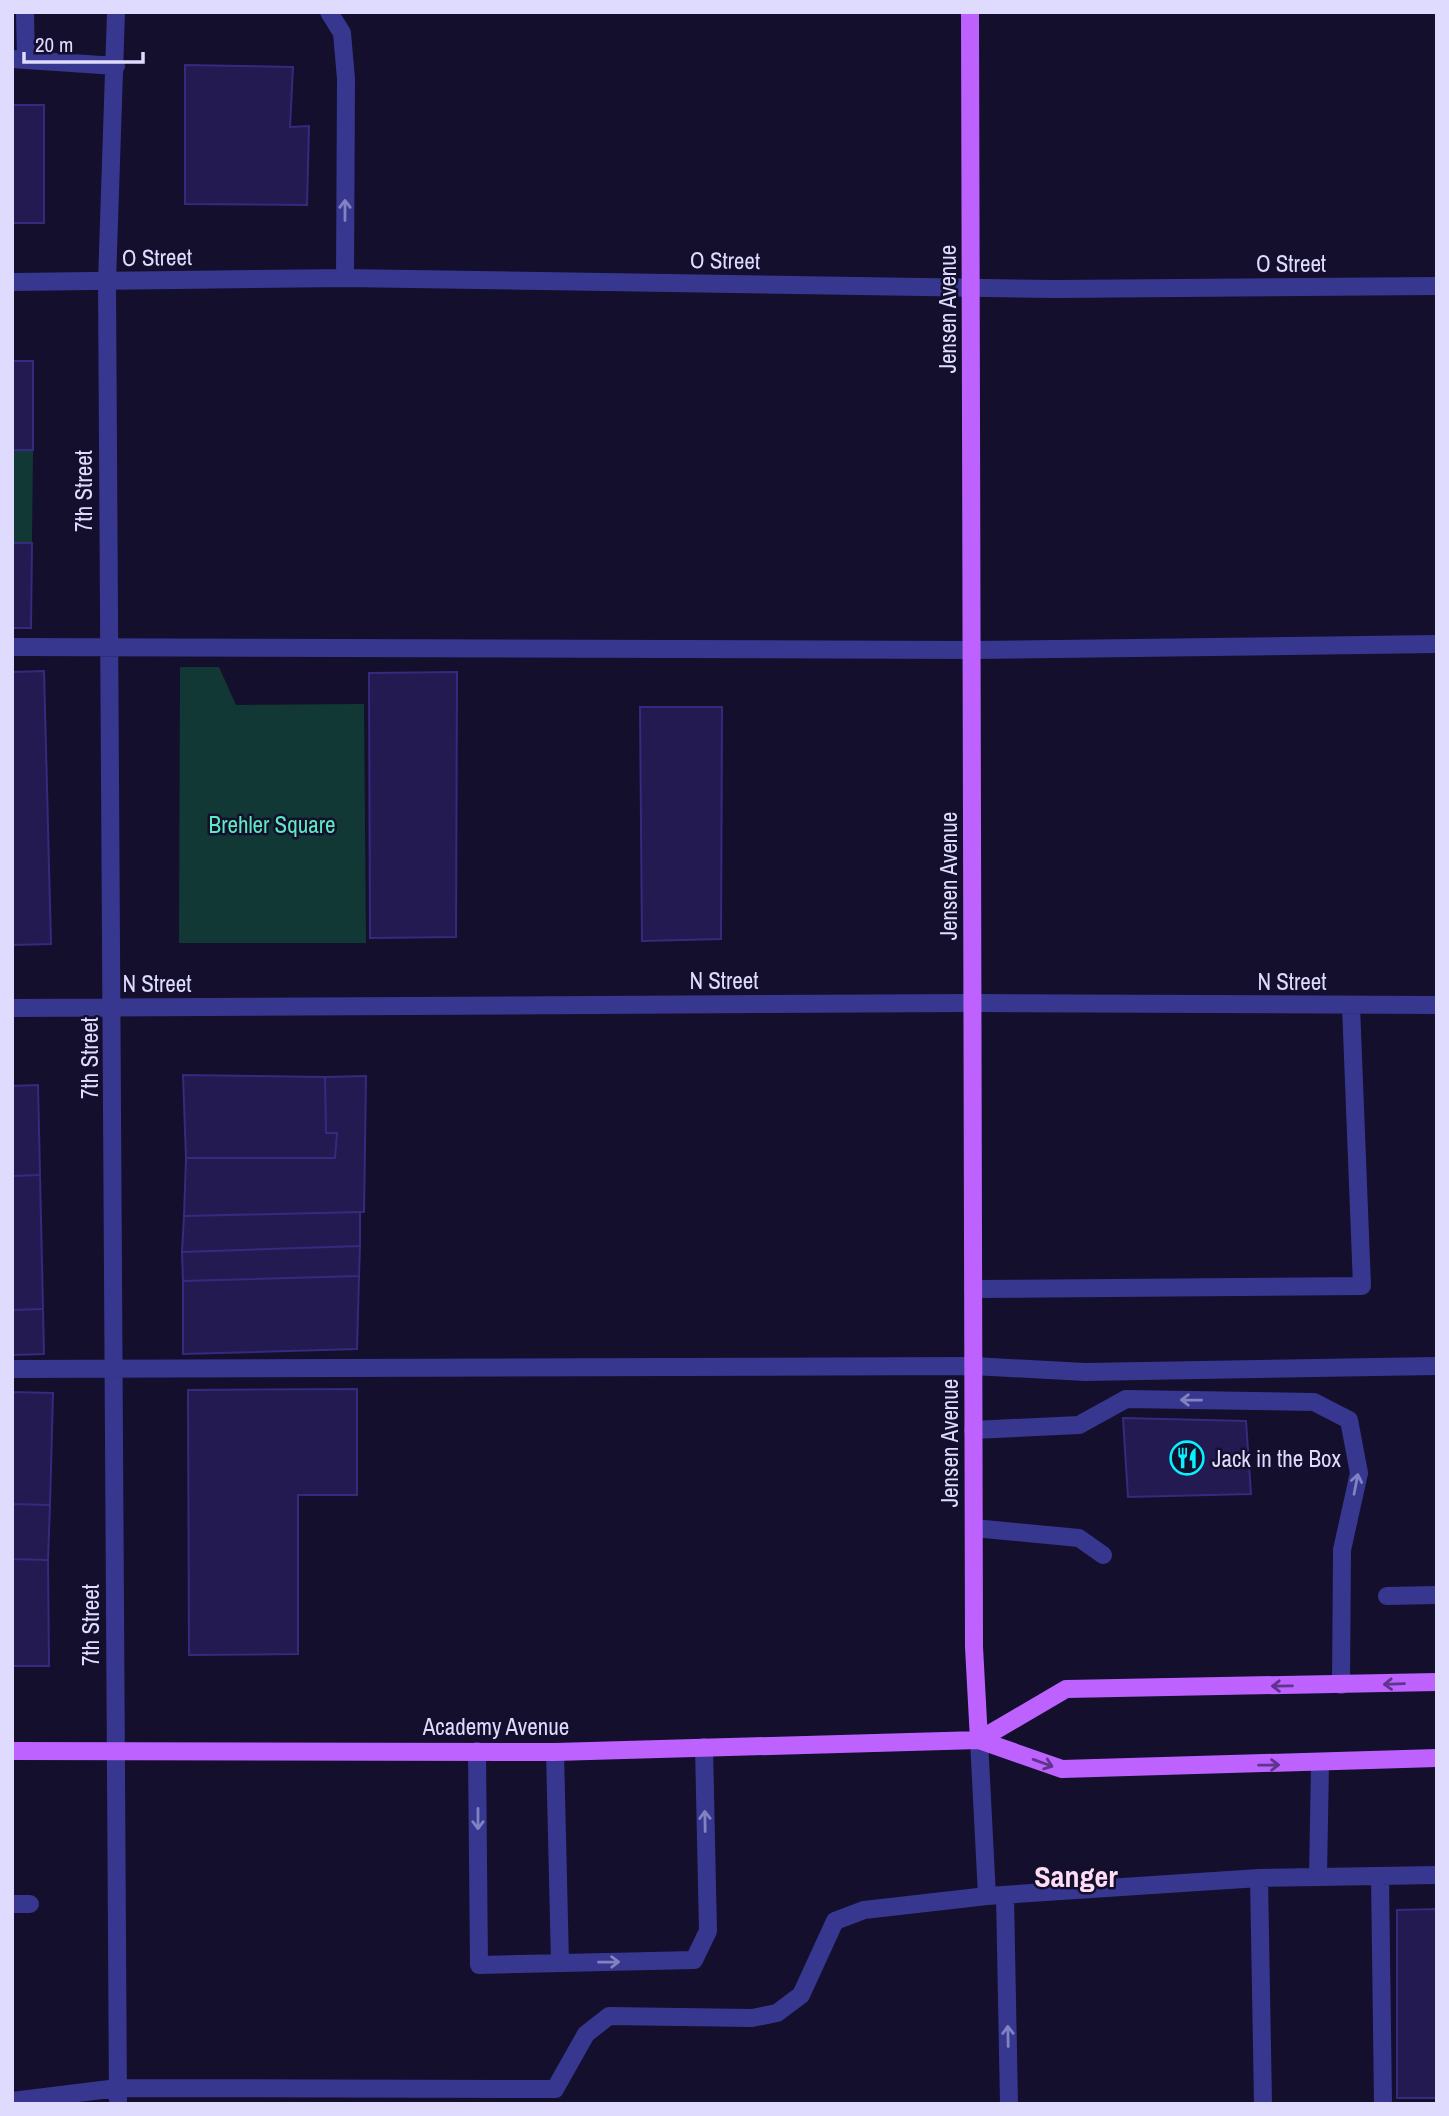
<svg xmlns="http://www.w3.org/2000/svg" width="1449" height="2116" viewBox="0 0 1449 2116" font-family="'Archivo Narrow',sans-serif">
<style>
.green{fill:#123835}
.building{fill:#221a50;stroke:#362a7e;stroke-width:2}
.lines{fill:none;stroke-linecap:round;stroke-linejoin:round}
.minor{stroke:#373790;stroke-width:18}
.major{stroke:#bd62ff;stroke-width:18}
.oneway{stroke:#8281c2}
.oneway2{stroke:#5f348c}
.labels{text-anchor:middle;dominant-baseline:central;stroke-width:5;stroke-linejoin:round;paint-order:stroke}
.street-label{font-size:23px;fill:#dedbff;stroke:#130f2d}
.park-label{font-size:23px;fill:#5ceac0;stroke:#130f2d}
.poi-label{font-size:23px;fill:#dedbff;stroke:#130f2d;text-anchor:start}
.district-label{font-size:30px;font-weight:bold;fill:#ffddf4;stroke:#130f2d}
</style>
<rect width="100%" height="100%" fill="#130f2d"/>
<path class="green" d="M12 450H33L32 543H12Z
M180 667H219L236 705 364 704 366 943H179Z"/>
<path class="building" d="M185 65 293 67 290 127 309 126 307 205 185 204Z
M12 105H44V223H12Z
M12 361H33V450H12Z
M12 543H32L31 628H12Z
M44 671 51 944 12 945V672Z
M457 672 456 937 370 938 369 673Z
M640 707H722L721 939 642 941Z
M183 1075 325 1077 326 1133H337L335 1158H186Z
M366 1076 364 1212 184 1216 186 1158H335L337 1133H326L325 1077Z
M38 1085 40 1175 12 1176V1086Z
M40 1175 43 1309 12 1310V1176Z
M360 1212V1246L182 1252 184 1216Z
M360 1246 359 1276 183 1281 182 1252Z
M359 1276 357 1349 183 1354V1281Z
M43 1309 44 1354 12 1355V1310Z
M357 1389V1495H298V1654L189 1655 188 1390Z
M12 1392 53 1393 50 1505 12 1504Z
M1123 1418 1246 1421 1251 1494 1128 1497Z
M12 1504 50 1505 48 1560 12 1559Z
M12 1559 48 1560 49 1666H12Z
M1437 1909V2098H1397V1910Z"/>
<g class="lines">
<path class="minor" d="M25 12 26 59
M116 12 107 282 118 2104
M329 12 342 33 346 79 345 278
M12 59 116 66
M12 282 345 278 1055 289 1437 286
M12 647 972 650 1437 644
M12 1008 973 1003 1437 1005
M973 1289 1362 1286 1351 1006
M12 1369 973 1366 1085 1372 1437 1366
M973 1430 1079 1425 1126 1399 1314 1402 1349 1420 1359 1473 1342 1550 1341 1685
M974 1528 1079 1538 1103 1555
M1387 1596 1437 1595
M477 1751 479 1965 694 1960 708 1931 704 1747
M555 1752 560 1963
M1320 1764 1318 1877 1437 1875
M1380 1876 1383 2104
M1259 1878 1263 2104
M1005 1895 1009 2104
M987 1896 1259 1878 1318 1877
M12 1904H30
M12 2101 118 2088 555 2089 586 2034 609 2016 752 2018 777 2013 801 1995 835 1921 864 1910 987 1896 979 1740"/>
<path class="major" d="M970 12 974 1647 979 1740
M979 1740 1066 1689 1437 1682
M12 1751 555 1752 979 1740 1062 1769 1437 1758"/>
</g>
<defs><path id="oneway-shaft" d="M-6 0H5M1.5-3L5.5 0L1.5 3" fill="none" stroke-width="1.6" stroke-linecap="round" stroke-linejoin="round" transform="scale(1.75)"/></defs>
<g class="oneway">
<use href="#oneway-shaft" transform="translate(345 210) rotate(-90)"/>
<use href="#oneway-shaft" transform="translate(1191 1400) rotate(-179)"/>
<use href="#oneway-shaft" transform="translate(1356 1484) rotate(-79)"/>
<use href="#oneway-shaft" transform="translate(478 1819) rotate(90)"/>
<use href="#oneway-shaft" transform="translate(705 1821) rotate(-91)"/>
<use href="#oneway-shaft" transform="translate(609 1962) rotate(-1)"/>
<use href="#oneway-shaft" transform="translate(1008 2036) rotate(-91)"/>
</g>
<g class="oneway2">
<use href="#oneway-shaft" transform="translate(1394 1684) rotate(178)"/>
<use href="#oneway-shaft" transform="translate(1282 1686) rotate(179)"/>
<use href="#oneway-shaft" transform="translate(1043 1763) rotate(20)"/>
<use href="#oneway-shaft" transform="translate(1269 1765) rotate(-1)"/>
</g>
<defs>
<symbol id="restaurant-ring" viewBox="-11 -11 22 22"><circle r="9.5" fill="#130f2d" stroke="#07f2ff" stroke-width="1.5"/><path d="M-5-6h1v4h1v-4h1v4h1v-4h1v5L-1.5 .5V6h-2V.5L-5-1ZM5-6V6H3V1.5H1.5Q1.5-4 5-6Z" fill="#07f2ff"/></symbol>
</defs>
<g fill-rule="evenodd">
<use href="#restaurant-ring" x="1168" y="1439" width="38" height="38"/>
</g>
<g class="labels">
<g class="street-label">
<text transform="translate(157 257) rotate(-1)">O Street</text>
<text transform="translate(725 260) rotate(1)">O Street</text>
<text x="1291" y="263">O Street</text>
<text transform="translate(947 309) rotate(-90)">Jensen Avenue</text>
<text transform="translate(83 491) rotate(-90)">7th Street</text>
<text transform="translate(948 876) rotate(-90)">Jensen Avenue</text>
<text x="724" y="980">N Street</text>
<text x="1292" y="981">N Street</text>
<text x="157" y="983">N Street</text>
<text transform="translate(89 1058) rotate(-90)">7th Street</text>
<text transform="translate(949 1443) rotate(-90)">Jensen Avenue</text>
<text transform="translate(90 1625) rotate(-90)">7th Street</text>
<text x="496" y="1726">Academy Avenue</text>
</g>
<g class="park-label">
<text x="272" y="824">Brehler Square</text>
</g>
<g class="poi-label">
<text x="1212" y="1458">Jack in the Box</text>
</g>
<g class="district-label">
<text x="1076" y="1876">Sanger</text>
</g>
</g>
<rect width="1449" height="2116" fill="none" stroke="#dedbff" stroke-width="28"/>
<path d="M24 52v10h119v-10" fill="none" stroke="#dedbff" stroke-width="3.5"/>
<text x="35" y="52" font-size="21" fill="#dedbff" stroke="#130f2d" stroke-width="5" paint-order="stroke">20 m</text>
</svg>
